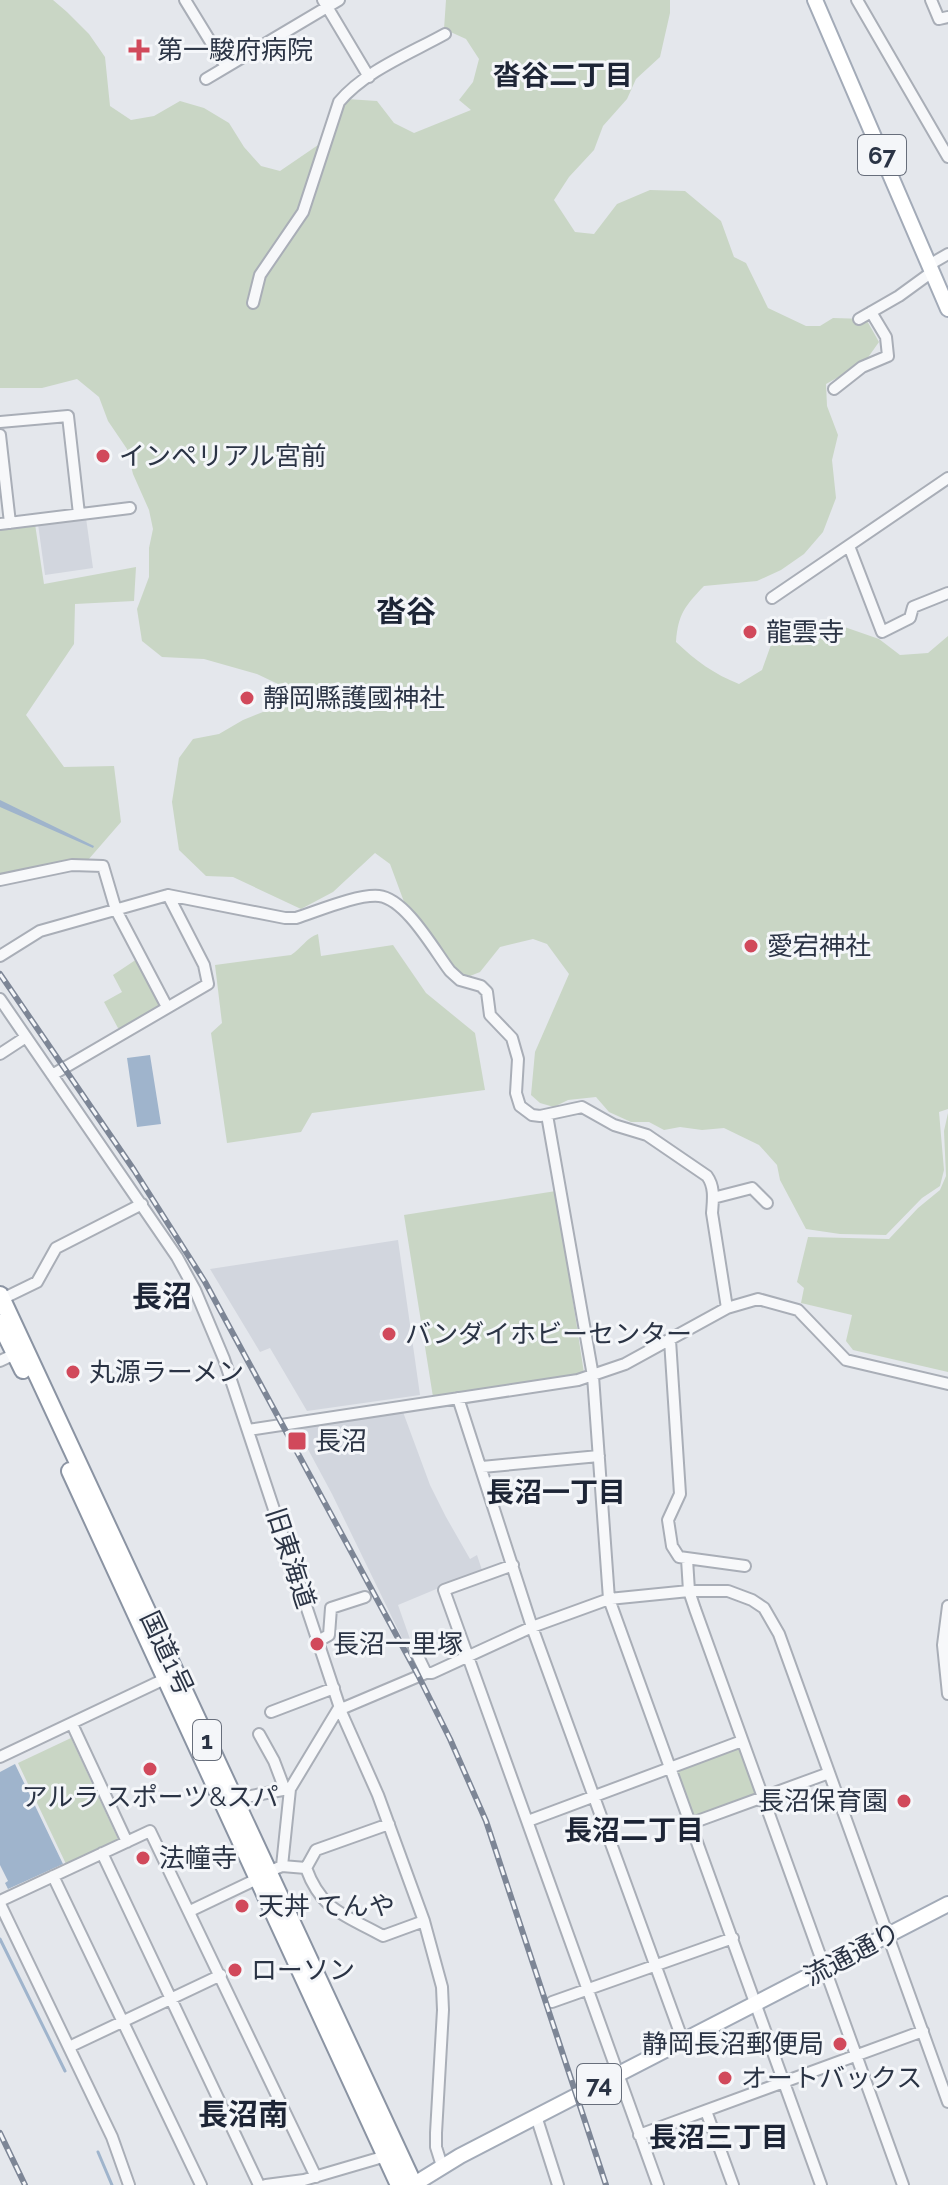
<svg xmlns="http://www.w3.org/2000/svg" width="948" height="2185" viewBox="0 0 948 2185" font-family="Raleway,'Noto Sans JP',sans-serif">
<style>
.built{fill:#d2d6de}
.green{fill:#c9d6c5}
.water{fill:#9fb4cc}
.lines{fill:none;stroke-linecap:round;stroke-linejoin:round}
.stream{stroke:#9fb4cc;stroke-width:3}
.minor-casing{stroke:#a9aeb7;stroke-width:14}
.major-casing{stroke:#a3abb8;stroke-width:18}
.highway-casing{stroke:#8b94a3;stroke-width:20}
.minor{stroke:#f7f8fa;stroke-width:10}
.major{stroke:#fff;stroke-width:14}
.highway{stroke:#fff;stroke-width:16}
.rail-casing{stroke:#7d8696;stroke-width:6}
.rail{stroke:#f4f6f9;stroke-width:3;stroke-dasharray:9;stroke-linecap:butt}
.poi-dot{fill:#d1495b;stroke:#f4f6f9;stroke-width:3}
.labels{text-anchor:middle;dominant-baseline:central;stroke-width:6;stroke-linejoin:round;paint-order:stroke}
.shield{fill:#f4f6f9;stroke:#676e7b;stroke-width:2}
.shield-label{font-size:24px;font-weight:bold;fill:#2b3445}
.poi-label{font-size:26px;fill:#2b3445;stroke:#f4f6f9;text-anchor:start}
.street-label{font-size:26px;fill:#2b3445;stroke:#f4f6f9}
.neighbourhood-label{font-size:28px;font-weight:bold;fill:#1d2536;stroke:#f4f6f9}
.quarter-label{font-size:30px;font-weight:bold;fill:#1d2536;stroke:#f4f6f9}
</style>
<rect width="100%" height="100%" fill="#e4e7ec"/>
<path class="built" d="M86 518 93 568 45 575 38 524Z
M398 1240 420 1395 307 1411 270 1348 260 1352 210 1269Z
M403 1412 430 1485 446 1517 470 1559 477 1555 482 1570 398 1605 410 1639 404 1642 332 1494 296 1427Z"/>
<path class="green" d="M0 0H53L67 12 89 34 105 57 110 106 131 120 154 116 180 101 204 108 229 123 244 147 261 166 280 171 321 143 347 99 377 101 394 123 414 133 471 110 459 100 473 82 479 59 466 39 444 29 446 0H670V13L660 57 636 79 627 99 603 126 594 150 569 177 554 200 575 232 594 234 617 204 650 190 685 191 721 221 734 257 746 263 768 308 806 326H820L833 318 866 319 879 342 864 363 826 384 827 406 838 435 832 460 836 498 823 532 804 554 781 570 757 581 704 586C685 606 678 614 676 642 696 661 714 674 739 684L762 670 772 642 800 637 833 623 879 639 900 655 928 653 948 636V1109L939 1112 944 1170 940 1186 922 1198 886 1235 840 1234 806 1229 780 1180 777 1165 759 1145 724 1128 702 1130 680 1127 664 1130 649 1122H631L609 1112 596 1097 568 1100 554 1107 540 1103 531 1095 535 1052 569 974 547 944 533 939 500 947 480 972 460 980 410 918 390 864 375 853 333 892 301 909 233 877 206 876 179 850 172 802 179 758 193 739 219 734 243 720 268 710 281 700 278 684 257 674 204 659 162 657 142 641 137 609 149 577V548L153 529 149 510 133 474 127 449 108 421 99 397 77 379 42 388H0Z
M35 524 44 584 136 567 134 601 75 604 74 644 26 715 64 767 114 766 121 822 88 860 0 875V529Z
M318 934 321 956 393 945 426 993 475 1033 485 1090 312 1113 301 1132 227 1143 211 1033 222 1023 215 965 291 955C302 948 306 938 318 934Z
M137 959 161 1004 160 1008 123 1029 118 1028 104 1002 122 992 113 975Z
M948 1113V1372L853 1350 846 1341 852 1315 801 1303 804 1288 797 1282 808 1237 889 1239 918 1208 940 1190 946 1176 944 1131Z
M556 1191 584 1373 433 1397 404 1215Z
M71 1738 118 1839 66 1864 18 1763Z
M737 1747 741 1750 756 1789 754 1795 697 1816 693 1814 678 1773 680 1768Z"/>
<path class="water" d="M0 800 94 846 93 848 0 807Z
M150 1055 161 1124 137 1127 127 1058Z
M15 1764 63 1864 8 1889 5 1883 8 1881 0 1865V1772Z"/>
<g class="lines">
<path class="stream" d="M0 1939 65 2071
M98 2152 112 2185"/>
<defs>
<path id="minor" d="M185 0 226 67
M323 0 369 77
M857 0 948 157
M931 0 939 19 948 17
M206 79 339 0
M929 265 948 254
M253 303 260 275 303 212 339 102C365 71 409 54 445 34
M859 319 899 296 932 272
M834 389 862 367 888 356 886 337 871 312
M0 422 68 416 79 514
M0 435 10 523
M0 524 130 508
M849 546 882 632 910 618 913 607 948 593
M772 598 948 478
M0 880 72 865 103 866 116 910 167 1007
M0 956 40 931 168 895 285 918H296C318 911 357 894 379 896 406 899 434 950 450 971L460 980 481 986 487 992 490 1015 512 1038 518 1059 516 1093 520 1106 532 1115 540 1116 582 1107 614 1125 647 1135 707 1176C715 1187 713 1200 712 1213L727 1308
M0 999 177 1257 195 1290 224 1359 342 1714 378 1795 424 1921 442 1987 443 2010 436 2133V2147L442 2166
M0 1054 26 1037
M52 1075 208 984 204 965 168 895
M547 1115 593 1376 609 1599 821 2185
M713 1198 752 1188 767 1203
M2 1299 37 1282 56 1248 142 1204
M670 1340 680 1494 668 1520 672 1546 679 1557 745 1566
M0 1361 15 1354 17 1350
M458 1398 532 1627 683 2041
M248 1430 578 1380 625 1364 727 1308 758 1299 798 1310 846 1360 948 1384
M482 1467 599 1456
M687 1559 689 1591 695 1609 903 2185
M513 1565 444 1590 658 2185
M948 1606 943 1645 948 1694
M318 1641 329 1635 331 1608 365 1597
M414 1648 426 1673H432L532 1627 609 1599 689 1591H728L752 1600 764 1608 779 1634 948 2102
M341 1709 426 1673
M271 1712 334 1688
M72 1724 127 1842
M259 1734 274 1761 285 1790
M0 1757 171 1676
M235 1799 288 1789
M528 1821 742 1741
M692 1823 829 1773
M389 1824 316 1850 306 1868C322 1912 346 1915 383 1936L424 1921
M102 1853 259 2185
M282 1866 306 1868
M268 1872 282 1866 290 1789 340 1706
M53 1876 201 2185
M0 1901 150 1831 316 2177
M0 1904 112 2137 129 2185
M190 1911 257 1879
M552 2002 733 1938
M69 2047 221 1975
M706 2111 733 2185
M536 2116 558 2185
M639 2135 923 2031
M266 2185 304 2180 386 2156"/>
<path id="major" d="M815 0 948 309
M413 2185 460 2156 948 1904"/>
<path id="highway" d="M0 1295 414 2185
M0 1323 23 1370
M70 1471 399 2185"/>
</defs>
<use href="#minor" class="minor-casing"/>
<use href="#major" class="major-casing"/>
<use href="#highway" class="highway-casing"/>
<use href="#minor" class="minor"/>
<use href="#major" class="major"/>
<use href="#highway" class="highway"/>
<defs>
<path id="rail" d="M0 974 134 1170 205 1282 418 1675 450 1739 486 1821 606 2185
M0 2133 25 2185"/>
</defs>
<use href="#rail" class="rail-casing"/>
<use href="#rail" class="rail"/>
</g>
<g class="poi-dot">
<path d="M135 38h8v8h8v8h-8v8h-8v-8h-8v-8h8z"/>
<circle cx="103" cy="456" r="8"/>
<circle cx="750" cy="632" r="8"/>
<circle cx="247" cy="698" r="8"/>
<circle cx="751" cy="946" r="8"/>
<circle cx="389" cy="1334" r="8"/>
<circle cx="73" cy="1372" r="8"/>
<rect x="287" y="1431" width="20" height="20" rx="4"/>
<circle cx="317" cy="1644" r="8"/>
<circle cx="150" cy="1769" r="8"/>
<circle cx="904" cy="1801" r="8"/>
<circle cx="143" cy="1858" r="8"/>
<circle cx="242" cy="1906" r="8"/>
<circle cx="235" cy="1970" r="8"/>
<circle cx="840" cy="2044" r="8"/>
<circle cx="725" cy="2078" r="8"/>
</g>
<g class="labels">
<g class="shield">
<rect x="858" y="135" width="48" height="40" rx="6"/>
<rect x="193" y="1720" width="28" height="40" rx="6"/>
<rect x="577" y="2064" width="44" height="40" rx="6"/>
</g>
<g class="shield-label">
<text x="882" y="155">67</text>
<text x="207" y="1740">1</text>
<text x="599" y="2084">74</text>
</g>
<g class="poi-label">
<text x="157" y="50">第一駿府病院</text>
<text x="119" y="456">インペリアル宮前</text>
<text x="766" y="632">龍雲寺</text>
<text x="263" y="698">靜岡縣護國神社</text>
<text x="767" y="946">愛宕神社</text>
<text x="405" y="1334">バンダイホビーセンター</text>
<text x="89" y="1372">丸源ラーメン</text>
<text x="315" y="1441">長沼</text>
<text x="333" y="1644">長沼一里塚</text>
<text x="150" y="1797" text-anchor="middle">アルラ スポーツ&amp;スパ</text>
<text x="888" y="1801" text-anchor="end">長沼保育園</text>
<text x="159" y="1858">法幢寺</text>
<text x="258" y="1906">天丼 てんや</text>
<text x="251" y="1970">ローソン</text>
<text x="824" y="2044" text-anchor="end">静岡長沼郵便局</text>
<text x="741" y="2078">オートバックス</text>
</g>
<g class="street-label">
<text transform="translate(291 1558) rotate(72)">旧東海道</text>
<text transform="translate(167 1653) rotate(65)">国道1号</text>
<text transform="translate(852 1954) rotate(-28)">流通通り</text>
</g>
<g class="neighbourhood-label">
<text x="563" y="75">沓谷二丁目</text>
<text x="556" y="1492">長沼一丁目</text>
<text x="634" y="1830">長沼二丁目</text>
<text x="719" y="2137">長沼三丁目</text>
</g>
<g class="quarter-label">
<text x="406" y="611">沓谷</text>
<text x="162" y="1296">長沼</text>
<text x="243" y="2114">長沼南</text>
</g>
</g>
</svg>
